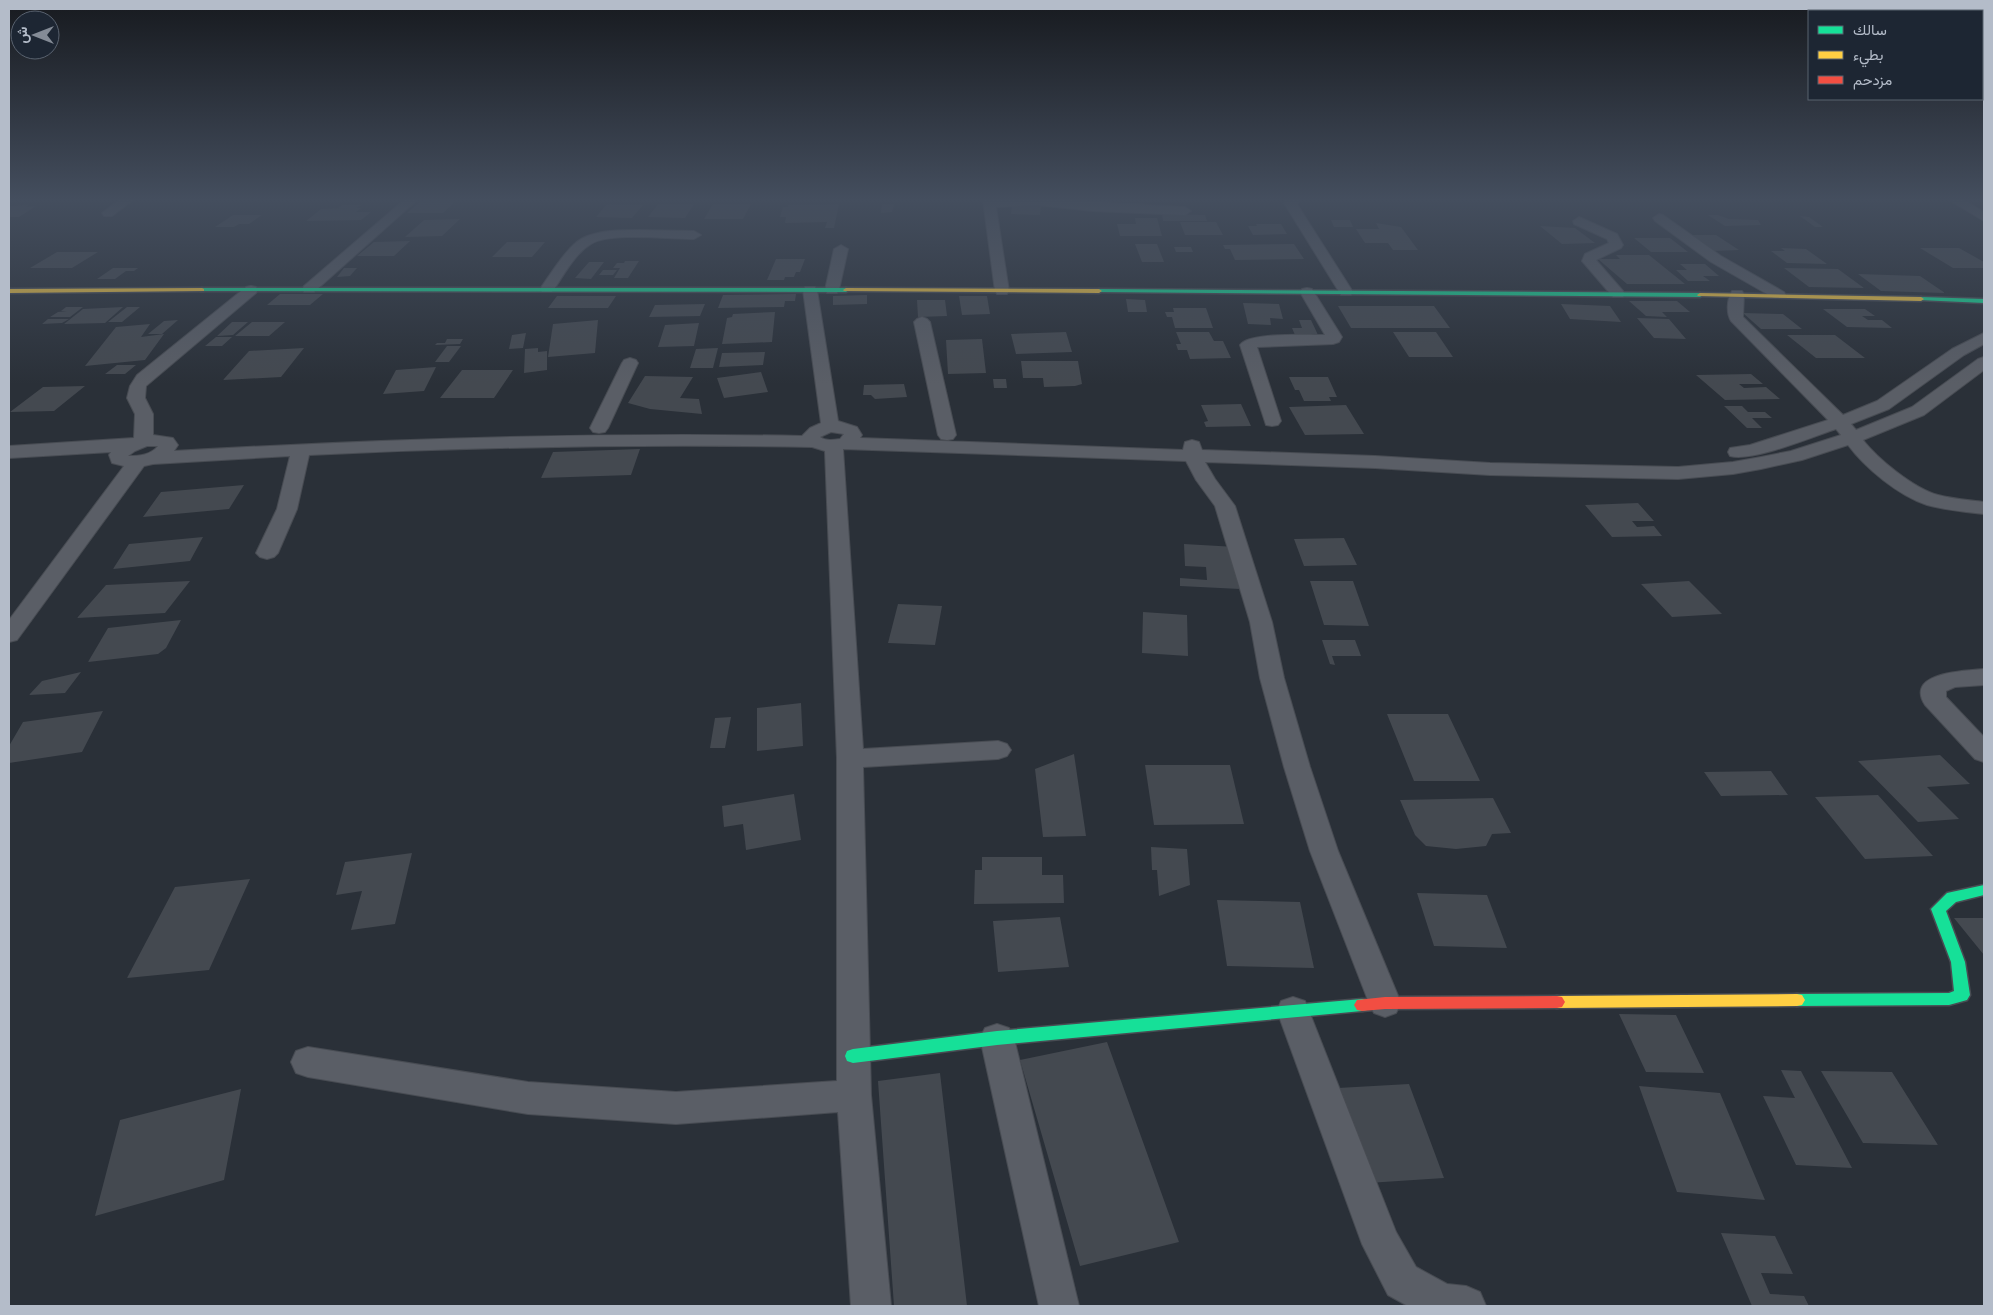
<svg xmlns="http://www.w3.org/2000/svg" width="1993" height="1315" viewBox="0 0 1993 1315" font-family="'Titillium Web',Vazirmatn,sans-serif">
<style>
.building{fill:#444950}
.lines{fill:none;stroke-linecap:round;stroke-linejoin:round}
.street-casing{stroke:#484c53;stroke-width:2}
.fast-casing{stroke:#484c53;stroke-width:3}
.slow-casing{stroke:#484c53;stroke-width:3}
.jam-casing{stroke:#484c53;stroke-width:3}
.street{fill:#5a5e66;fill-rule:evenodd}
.fast{fill:#16e098;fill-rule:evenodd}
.slow{fill:#ffcf43;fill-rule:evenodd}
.jam{fill:#f24e42;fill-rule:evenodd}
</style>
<rect width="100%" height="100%" fill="#2a3038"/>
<path class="building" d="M422 200H457L443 213H407Z
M607 204 643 205 632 218 596 217Z
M658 204H694L685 218 648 217Z
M713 204H751L743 219H704Z
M839 204 834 228H825L827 222 785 223 786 217H780L783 207H788V205Z
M882 204H894L892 212 881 213Z
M29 205 26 207 36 206 19 217H9V206Z
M342 205H361L357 208H361L356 212H371L361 220 306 221 321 209 350 208H338Z
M1012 206H1041L1040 215 1011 214Z
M1162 214 1205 215 1207 221H1163Z
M233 215H262L249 224H239L234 227H215Z
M1708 215H1718L1729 219 1758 220 1761 225 1725 226Z
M1800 216 1809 217 1823 227H1815Z
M1135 218H1157L1162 236H1120L1117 224H1136Z
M460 219 442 236 405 237 424 220Z
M1331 220H1350L1353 227H1334Z
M1180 222H1216L1223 235H1185Z
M1376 223 1401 227 1418 250H1393L1388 243H1365L1356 229H1379Z
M1256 224H1281L1287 234 1253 235 1248 226H1257Z
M1540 226 1575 228 1595 243 1562 244Z
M1689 235H1716L1739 250 1712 251Z
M1634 238H1670L1688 252H1651Z
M410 241 394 256H357L374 242Z
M507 242H545L532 257H492Z
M1135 244H1157L1164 262H1142Z
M1294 244 1304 259 1235 260 1230 249H1225L1223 245Z
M1174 247H1191L1193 252H1176Z
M1781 248 1806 249 1827 264 1787 263 1771 251H1785Z
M1920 248H1959L1984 262V268H1953Z
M57 252H98L72 268H30Z
M1616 255H1649L1685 284H1627L1598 259H1620Z
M776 259H805L800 272H796L794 277H785L784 280H767Z
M625 261H639L628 278H614L620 268H613L617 263H624Z
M589 262H604L591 279 575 278Z
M1680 264H1705L1719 276H1703L1710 281H1688L1676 270H1687Z
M113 268H138L134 271H126L115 279H97Z
M344 268H357L350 276 337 277Z
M1784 268 1838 269 1864 288 1809 287Z
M603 270H617L613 275H599Z
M1858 274 1920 276 1945 293 1881 291Z
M280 294H323L310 305H267Z
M796 294 795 301H785L784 307 718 308 723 295Z
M867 295V304L833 305V296Z
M557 296H616L608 308H548Z
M959 296H987L990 314 962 315Z
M1126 299 1145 300 1147 312H1128Z
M917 300H945L947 316 918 317Z
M1629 301H1677L1690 312H1662L1667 317 1646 316Z
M1243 303 1279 304 1283 319 1270 318 1271 325 1248 324Z
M705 304 700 316 649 317 655 305Z
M1561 304 1610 306 1621 322 1570 319Z
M1338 306H1434L1450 328H1351Z
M66 307H83L70 317H50L58 312 67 311H61Z
M123 307 105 323 64 324 83 309Z
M127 307H140L122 322H108Z
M1173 308H1206L1213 328H1175L1172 317H1167L1165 312H1174Z
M1823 309H1865L1875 316H1862L1868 320H1882L1892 328 1847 327Z
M775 312 772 342 722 344 727 318 732 317 733 314Z
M1743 313 1783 314 1802 329H1761Z
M1637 318 1669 319 1686 339 1654 338Z
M48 319H69L62 323 42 324Z
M178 320 162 334H148L164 321Z
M598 320 595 353 548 357 553 324Z
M1299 320H1311L1318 335H1295L1292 328H1302Z
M232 322H248L233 335 217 336Z
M252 322H285L269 336H235Z
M699 323 694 346 658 347 665 325Z
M150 324 141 337 164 334 145 360 85 366 116 327Z
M1066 332 1072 352 1016 354 1011 334Z
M1176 332H1209L1214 341H1223L1231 358 1190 359 1187 350H1178L1176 344H1181Z
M1393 332H1436L1453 357H1409Z
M526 333 523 348 509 349 512 335Z
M1787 335H1835L1865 358H1816Z
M216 337H232L222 346H205Z
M447 339H463L460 344 435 345 437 343H445Z
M982 339 986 373 948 374 946 340Z
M447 346H461L449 362H435Z
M304 348 281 377 223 380 249 351Z
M538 348V352L547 351V370L524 373 525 349Z
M718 348 713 368H690L696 349Z
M765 352 763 365 719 367 722 353Z
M1021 361H1078L1082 384 1075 386 1044 387 1043 378H1023Z
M117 365H136L125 374H105Z
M436 367 424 391 383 394 396 370Z
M462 370H513L494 398H440Z
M761 372 768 392 724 398 717 378Z
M1751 374 1763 384H1739L1744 388 1766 387 1780 399 1725 400 1696 375Z
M645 376 693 377 680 398 699 399 702 414 650 409 628 403Z
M1289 377H1328L1337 397H1329L1331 401H1304L1299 390H1295Z
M993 379H1006L1007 388H994Z
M904 384 907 397 875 399 871 395H863L864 385Z
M85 386 54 411 10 412 43 387Z
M1241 404 1251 426 1206 427 1204 422 1208 421 1201 405Z
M1346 405 1364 434 1305 435 1289 407Z
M1724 406H1742L1748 412H1765L1772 418H1752L1762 428H1747Z
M640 449 631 475 541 478 553 452Z
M244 485 229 509 143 517 161 492Z
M1638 503 1654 521H1632L1637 527 1654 526 1662 536 1612 537 1585 505Z
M203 537 190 561 113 569 129 544Z
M1344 538 1357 565 1304 566 1294 539Z
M1184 544 1236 547 1240 589 1180 586V578L1207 580 1206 567 1185 566Z
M190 581 165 613 77 618 106 585Z
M1310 581H1353L1369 626 1324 625Z
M1689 581 1722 614 1672 617 1641 584Z
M898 604 942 606 935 645 888 643Z
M1143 612 1187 615 1188 656 1142 653Z
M181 620 166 648 158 654 88 662 108 628Z
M1322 640H1355L1361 656H1332L1335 665 1330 664Z
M81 672 65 693 29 695 42 681Z
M801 703 803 746 757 751V708Z
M103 711 82 752 9 763V746L23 722Z
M1387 714H1448L1480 781H1414Z
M731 717 725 748H710L715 718Z
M1074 754 1086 836 1043 837 1035 769Z
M1940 755 1970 784 1927 787 1959 819 1918 822 1858 761Z
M1145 765H1230L1244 824 1154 825Z
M1771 771 1788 795 1721 796 1704 772Z
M794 794 801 840 746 850 743 824 724 827 722 806Z
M1878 795 1933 856 1865 859 1815 797Z
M1493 798 1511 833 1492 834 1486 846 1456 849 1426 846 1415 835 1400 800Z
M1151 847 1187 849 1190 885 1159 896 1157 870H1152Z
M412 853 395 924 351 930 362 891 336 895 345 862Z
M982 857H1042V875H1063L1064 903 974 904 975 870H982Z
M250 879 209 970 127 978 175 887Z
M1417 893 1487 895 1507 948 1434 946Z
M1217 900 1300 902 1314 968 1227 966Z
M1060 917 1069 967 998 972 993 921Z
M1954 918H1984V955Z
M1619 1014 1676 1015 1704 1073 1646 1072Z
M1107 1042 1179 1242 1080 1266 1020 1060Z
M1781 1070 1801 1071 1852 1168 1796 1165 1763 1096 1795 1098Z
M1821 1071 1892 1072 1938 1145 1863 1143Z
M940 1073 967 1306H894L878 1081Z
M1409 1084 1444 1178 1368 1183 1338 1088Z
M1639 1086 1720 1093 1765 1200 1677 1192Z
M241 1089 224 1180 95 1216 120 1120Z
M1721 1233 1775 1236 1793 1274 1761 1273 1770 1294 1804 1296 1809 1306H1752Z"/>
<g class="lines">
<defs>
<path id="street" d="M119 200H133L112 216H104L102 213Z
M404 200H417L314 292H304L302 289 304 286Z
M983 200H1061L1185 207 1191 211 1185 215 1093 211 1037 205 996 207 1009 291 1007 294H997L995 291Z
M1286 200H1301L1297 204 1353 292 1351 295H1341L1284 203Z
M1949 200H1964L1984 212V221Z
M1659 214 1663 215 1721 256 1784 292 1786 295 1784 298H1774L1711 262 1655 221 1653 218Z
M1579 217 1617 234 1623 245 1621 248 1596 260 1623 291 1625 294 1623 297H1613L1582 261 1585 254 1609 243 1607 239 1574 224 1573 221Z
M638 230 694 231 701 235 694 239C670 239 610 232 591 244 574 254 563 277 552 292H542L540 289C550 275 568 245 583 238 599 230 620 230 638 230Z
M841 245 848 249 839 290 837 293H827L825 290 834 249Z
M251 286 256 287 258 290 256 293 146 386 145 398 153 414V435L173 438 178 445 174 451C383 439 593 432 802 436L810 428 821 423 803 290 805 287H815L817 290 838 421 857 427 862 435 860 438 1183 450 1185 442 1192 440 1199 442 1202 450 1375 456 1490 463 1678 467 1733 462 1761 457 1791 451 1841 435 1836 429C1812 437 1753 462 1730 456L1728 452 1730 448 1750 445 1828 420 1731 321C1726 313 1727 299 1732 291H1742L1744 294 1743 317 1843 415 1877 401 1952 349 1984 333V344L1964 355 1889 409 1851 424 1856 430 1912 407 1978 359 1984 357V370L1924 415 1863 440C1878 459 1913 488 1938 495 1953 499 1969 500 1984 502V514C1966 512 1945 510 1927 505 1899 496 1865 468 1848 445L1802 460 1761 469 1733 474 1678 479 1490 475 1375 468 1205 462 1215 479 1235 506 1272 622 1284 678 1310 767 1338 851 1401 1003 1396 1013 1385 1017 1374 1013 1369 1003 1310 851 1284 767 1260 678 1250 622 1215 506 1196 480 1186 461 843 449 863 749 998 741 1007 744 1011 750 1007 756 998 759 863 767 871 1095 891 1306H851L838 1112 676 1124 528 1114 308 1077 296 1073 291 1062 296 1051 308 1047 528 1082 676 1092 837 1081V758L825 451 812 447C644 444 476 447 309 455L297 509 278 553 274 557 267 559 260 557 256 553 277 509 290 456 153 464 144 466 17 640 9 642V620L124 466 112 463 109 455 111 452 9 458V446L134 438 135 414 127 398 130 386 137 375 246 287ZM831 432 844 434 840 439C833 440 826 441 820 437ZM147 446H158C151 455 139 456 128 456L135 451Z
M1307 288 1312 289 1342 337 1339 342 1333 344 1257 347 1281 421 1278 425 1272 426 1266 425 1240 345C1249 332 1308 335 1325 335L1300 292 1302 289Z
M922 317 927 319 930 322 956 435 953 439 947 440 941 439 938 435 914 322 917 319Z
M630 358 636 360 638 363 608 428 605 432 599 433 593 432 590 428 622 363 624 360Z
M1984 669V685L1955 687 1946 691V697L1984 737V762L1975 759 1925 705C1904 672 1965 671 1984 669Z
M1293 997 1305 1001 1309 1011 1396 1232 1416 1267 1447 1284 1466 1286 1480 1292 1486 1306H1408L1388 1295 1362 1244 1277 1011 1281 1001Z
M997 1024 1009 1028 1014 1038 1079 1306H1039L980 1038 985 1028Z"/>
<path id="fast" d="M202 288H846L849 290 846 292 200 291V289Z
M1099 289 1700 293 1703 295 1700 297 1097 292V290Z
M1921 297 1984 299V303L1919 300V298Z
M1984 885V895L1956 902 1946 911 1965 962 1970 995 1967 1000 1949 1005 1797 1006 1792 1005 1789 1000 1792 995 1797 994 1949 993 1954 991 1951 962 1931 909 1947 893Z
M1362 999 1367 1000 1370 1005 1367 1010 1362 1011 997 1045 853 1063 847 1061 845 1056 847 1051 853 1049 997 1031Z"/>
<path id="slow" d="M202 288 204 289V291L9 293V289Z
M846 288 1099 289 1102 291 1099 293 844 291 843 290Z
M1700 293 1921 297 1924 299 1921 301 1698 296 1697 295Z
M1797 994 1802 995 1805 1000 1802 1005 1797 1006 1557 1008 1552 1007 1549 1002 1552 997 1557 996Z"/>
<path id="jam" d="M1557 996 1562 997 1565 1002 1562 1007 1557 1008 1385 1009 1362 1011 1357 1010 1354 1005 1357 1000 1385 997Z"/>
</defs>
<use href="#street" class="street-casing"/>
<use href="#fast" class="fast-casing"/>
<use href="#slow" class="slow-casing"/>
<use href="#jam" class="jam-casing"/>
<use href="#street" class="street"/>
<use href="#fast" class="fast"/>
<use href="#slow" class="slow"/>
<use href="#jam" class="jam"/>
</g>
<linearGradient id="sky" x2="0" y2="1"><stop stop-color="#171a1f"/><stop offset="0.52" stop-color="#444e5e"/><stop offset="1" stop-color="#444e5e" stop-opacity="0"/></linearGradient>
<rect width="1993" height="384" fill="url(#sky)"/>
<rect width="1993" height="1315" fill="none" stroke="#b4bcc9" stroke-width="20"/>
<rect x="1808" y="10" width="175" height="90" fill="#1d2633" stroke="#59626f"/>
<rect x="1818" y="26" width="25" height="8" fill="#16e098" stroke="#59626f"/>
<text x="1853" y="35" font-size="15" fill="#b4bcc9">سالك</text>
<rect x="1818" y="51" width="25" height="8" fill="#ffcf43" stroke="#59626f"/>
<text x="1853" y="60" font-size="15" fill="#b4bcc9">بطيء</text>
<rect x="1818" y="76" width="25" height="8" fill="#f24e42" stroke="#59626f"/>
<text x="1853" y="85" font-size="15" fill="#b4bcc9">مزدحم</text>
<g transform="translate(35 35) rotate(270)"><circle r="24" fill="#1d2633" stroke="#59626f"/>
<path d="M0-4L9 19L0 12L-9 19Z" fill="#848b96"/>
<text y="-8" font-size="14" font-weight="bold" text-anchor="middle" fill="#b4bcc9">ش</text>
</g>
</svg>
